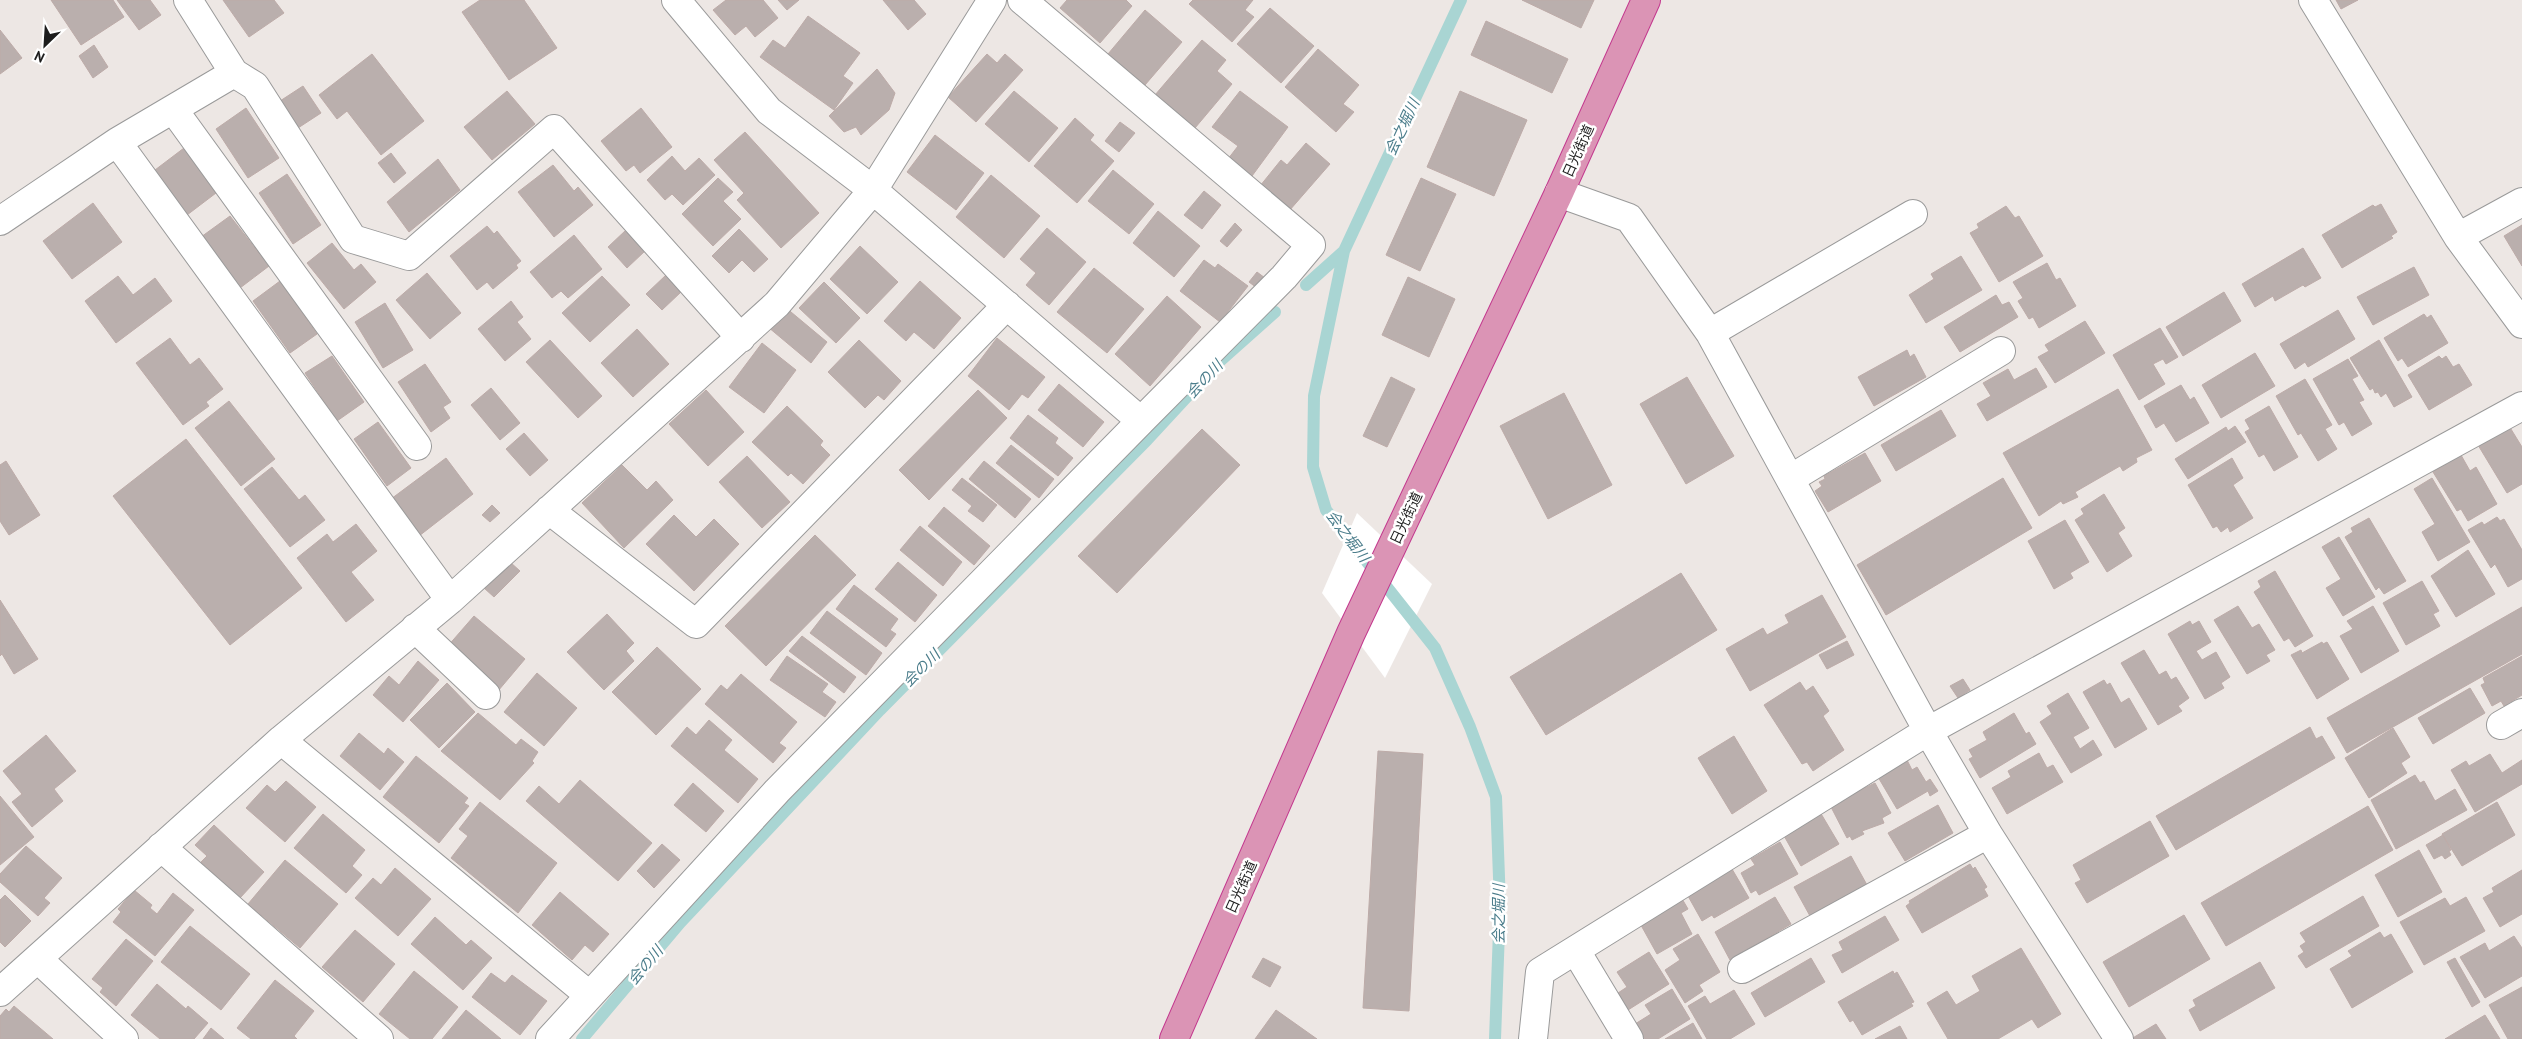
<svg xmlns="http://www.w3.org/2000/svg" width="2522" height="1039" viewBox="0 0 2522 1039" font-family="'PT Sans','Noto Sans JP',sans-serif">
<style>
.pier{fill:#fff}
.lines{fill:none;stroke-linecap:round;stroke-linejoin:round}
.stream{stroke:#a9d5d3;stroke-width:12}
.building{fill:#baafad;stroke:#bdaba8}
.minor-casing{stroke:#9a9a9a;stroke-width:30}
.highway-casing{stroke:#c3388e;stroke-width:30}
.minor{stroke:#fff;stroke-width:28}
.highway{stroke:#db94b5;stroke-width:28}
.labels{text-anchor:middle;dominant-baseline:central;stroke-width:5;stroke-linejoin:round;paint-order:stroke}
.street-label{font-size:14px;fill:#1d1d1d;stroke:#fff}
.water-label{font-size:15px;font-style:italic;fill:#4b7d8b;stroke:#fff}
</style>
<rect width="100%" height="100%" fill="#ede7e4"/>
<path class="pier" d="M1357 513 1432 584 1385 678 1322 593Z"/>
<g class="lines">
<path class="stream" d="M1461 0 1344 251 1314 396 1313 467 1326 510 1435 648 1470 727 1496 797 1500 904 1495 1039
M1306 285 1344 251
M582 1039 680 923 880 710 1147 440 1220 361 1275 312"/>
</g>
<path class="building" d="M51 0H113L124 17 81 45Z
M117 0H150L161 15 139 30Z
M223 0H274L284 13 249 37Z
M480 0H524L557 48 509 80 462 12Z
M726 0H763L778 18 755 37 746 26 735 35 713 10Z
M778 0H799L787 10Z
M883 0H914L926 14 908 30Z
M1067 0H1126L1132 6 1100 43 1060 8Z
M1193 0H1253L1245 10 1254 17 1232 42 1189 4Z
M1522 0H1594L1581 28Z
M2336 0H2358L2341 9Z
M1270 8 1314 46 1281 83 1237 44Z
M1145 10 1182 42 1145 85 1108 54Z
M808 16 860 53 843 76 853 83 834 110 760 57 773 40 785 48Z
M1486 21 1568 59 1552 93 1471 55Z
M0 30 22 58 0 74Z
M1202 40 1226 60 1217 71 1232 84 1195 128 1155 95Z
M94 45 108 67 93 78 79 56Z
M1318 49 1359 85 1343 104 1354 112 1336 132 1285 87Z
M372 54 424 121 381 155 347 111 337 119 319 95Z
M987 54 997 63 1005 54 1023 70 976 122 948 97Z
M877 69 895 93 889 110 861 135 856 127 844 132 829 116Z
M303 86 321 113 298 128 280 101Z
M507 91 535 124 492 160 464 127Z
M1014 91 1058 128 1029 162 985 124Z
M1240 91 1288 127 1252 176 1228 159 1238 146 1212 127Z
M1460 91 1527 120 1494 196 1427 167Z
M246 108 279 158 248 178 216 129Z
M641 108 672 147 640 173 634 165 626 171 601 141Z
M1075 118 1094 135 1090 140 1114 161 1077 203 1034 166Z
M1120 122 1135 133 1119 152 1105 141Z
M745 132 819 213 781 248 737 200 744 193 714 160Z
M935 135 984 173 956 210 907 172Z
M1306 143 1330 164 1289 211 1260 186 1281 160 1287 165Z
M184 148 216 193 187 215 155 170Z
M391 153 406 173 394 183 378 163Z
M672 156 685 171 699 158 715 175 683 205 672 194 665 200 647 180Z
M438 159 460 190 409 232 387 202Z
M553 165 574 191 578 187 593 205 554 237 518 192Z
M1113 170 1154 204 1129 234 1088 201Z
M287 174 321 225 293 244 259 193Z
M991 175 1040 216 1004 258 956 217Z
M718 178 733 192 723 201 741 219 713 246 682 214Z
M1421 178 1456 194 1420 271 1386 255Z
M1204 191 1221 205 1202 229 1184 215Z
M93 203 122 242 72 279 43 241Z
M2381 204 2397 232 2391 236 2393 238 2342 268 2322 235 2373 205 2375 207Z
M2006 206 2015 218 2019 216 2043 256 1999 282 1970 233 1979 228 1977 224Z
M1158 211 1200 246 1174 277 1133 243Z
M230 216 269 266 240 288 201 237Z
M1235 223 1242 230 1227 247 1220 241Z
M2522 225V266L2504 236Z
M487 226 494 234 497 231 521 261 516 265 518 268 493 289 487 282 477 290 450 256Z
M1047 228 1086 262 1049 305 1026 285 1036 273 1020 259Z
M739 229 768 259 754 272 742 260 729 273 712 256Z
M626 230 645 251 627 268 608 247Z
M574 235 602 269 568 298 561 291 552 298 530 272Z
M332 243 354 270 361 264 376 282 344 309 307 263Z
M860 246 898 282 867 314 830 279Z
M2303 248 2321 278 2305 287 2303 285 2275 301 2273 296 2255 307 2242 284Z
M1961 256 1982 290 1926 323 1909 295 1934 279 1931 274Z
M1204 260 1215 268 1218 264 1248 286 1220 322 1180 291Z
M2047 263 2056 280 2060 278 2076 306 2039 328 2033 317 2029 319 2018 301 2023 298 2013 282Z
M2414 267 2429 295 2373 325 2357 297Z
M1094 268 1144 309 1107 353 1057 312Z
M1257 272 1265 278 1257 288 1249 282Z
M427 273 461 313 430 339 396 300Z
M666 275 681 292 662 310 646 294Z
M118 276 133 295 155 278 172 301 116 343 85 301Z
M602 276 630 305 590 342 562 313Z
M1408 277 1455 299 1429 357 1382 335Z
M280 281 317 334 290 353 253 301Z
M920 281 961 318 934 349 914 332 906 341 884 321Z
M824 282 860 318 836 343 799 308Z
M2224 292 2241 321 2183 356 2166 327Z
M1996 295 2002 305 2009 302 2018 317 1960 352 1944 327Z
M1167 296 1201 327 1150 386 1115 354Z
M511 301 523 317 517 322 531 339 505 361 478 329Z
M385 303 413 350 383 368 355 322Z
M785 307 827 342 811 363 768 327Z
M2338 310 2355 339 2308 367 2305 362 2295 369 2280 344Z
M2424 314 2427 318 2431 315 2448 343 2408 367 2402 358 2398 361 2384 338Z
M2085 321 2105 353 2055 383 2038 357 2049 351 2045 345Z
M2160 328 2178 357 2166 364 2163 359 2153 364 2165 384 2139 400 2113 355Z
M637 329 669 364 633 397 601 363Z
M170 338 190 365 199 358 223 389 206 402 209 406 183 425 136 363Z
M997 338 1045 377 1028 398 1022 394 1009 410 968 376Z
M550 340 602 396 578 418 526 362Z
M859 340 901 381 884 400 878 395 865 408 828 372Z
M2379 340 2412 397 2394 407 2386 393 2381 397 2378 392 2375 393 2373 388 2370 390 2350 358Z
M762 343 796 370 764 413 729 387Z
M1907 350 1910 357 1914 354 1926 377 1874 406 1858 377Z
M2255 353 2275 386 2221 418 2202 385Z
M332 356 364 402 337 421 305 373Z
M2439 356 2442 359 2446 356 2453 367 2459 364 2472 385 2429 410 2408 375Z
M2348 359 2358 376 2352 379 2364 400 2359 402 2372 424 2352 436 2344 422 2339 425 2313 379Z
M425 364 451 402 443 407 450 418 431 432 398 382Z
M2036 368 2047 387 1987 421 1977 404 1991 396 1983 383 2008 369 2014 380Z
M1391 377 1415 389 1387 447 1363 436Z
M1687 377 1734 456 1686 484 1640 404Z
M2305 379 2332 425 2325 429 2337 449 2318 461 2301 433 2298 435 2276 396Z
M1059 384 1104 422 1083 447 1038 410Z
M2181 385 2190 400 2194 397 2209 423 2176 442 2164 423 2156 428 2144 406Z
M491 388 520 423 500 440 471 405Z
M2118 389 2152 450 2136 458 2137 462 2123 471 2120 466 2075 492 2078 497 2063 504 2061 501 2039 516 2003 453Z
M706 390 744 432 708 466 669 424Z
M978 390 1007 418 929 500 899 470Z
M1564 393 1612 485 1548 519 1500 426Z
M229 401 275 459 241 486 195 428Z
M787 406 823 441 820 445 830 455 803 484 791 473 788 476 752 442Z
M2269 406 2298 457 2274 471 2264 454 2259 457 2245 432 2250 429 2245 420Z
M1941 410 1956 436 1896 471 1881 445Z
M1028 415 1058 438 1055 443 1073 458 1058 476 1010 438Z
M2506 421 2522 447V484L2507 493 2478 445Z
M378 422 411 468 387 486 354 439Z
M2235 426 2246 442 2188 479 2175 459 2226 427 2228 431Z
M1202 429 1240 465 1117 593 1078 556Z
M524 433 548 460 530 476 506 449Z
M186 439 302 588 230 645 113 496Z
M1011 445 1054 479 1039 498 996 463Z
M1865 453 1881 481 1828 512 1815 491 1822 486 1819 482 1825 479 1824 476Z
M2461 455 2470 471 2476 467 2497 504 2468 521 2461 509 2457 511 2433 472Z
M747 456 790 502 762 528 719 482Z
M446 458 473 494 419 536 391 499Z
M2232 458 2243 478 2233 485 2253 518 2230 532 2228 527 2221 532 2217 526 2213 528 2188 485Z
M6 461 40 515 9 535 0 521V465Z
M984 461 1031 499 1015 518 969 479Z
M622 465 647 490 656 481 673 500 624 548 582 503Z
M272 467 299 500 305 495 325 520 290 547 244 489Z
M962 478 997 505 983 522 968 511 972 506 952 490Z
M2003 478 2032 528 1886 615 1857 565Z
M2432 478 2470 542 2438 561 2422 532 2435 524 2414 489Z
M2104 494 2125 528 2118 533 2132 556 2107 572 2075 520 2084 514 2081 509Z
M492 505 500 513 490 522 482 515Z
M944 507 990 546 974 565 928 526Z
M674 515 696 537 714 519 739 544 694 591 646 544Z
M2497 517 2500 521 2504 519 2522 550V579L2508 587 2495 564 2491 568 2468 530 2482 522 2484 525Z
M2369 518 2406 581 2384 594 2379 587 2376 590 2345 537 2353 532 2351 528Z
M2065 520 2089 562 2070 573 2073 578 2054 589 2028 541Z
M356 524 377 551 351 572 374 600 346 622 297 558 327 534 333 542Z
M920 526 962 562 943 586 900 550Z
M815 535 856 575 766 666 725 626Z
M2339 537 2375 597 2343 616 2326 588 2341 579 2322 547Z
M2468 550 2495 594 2456 617 2431 576Z
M510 562 520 571 494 597 484 588Z
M898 562 937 595 915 622 875 589Z
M2275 571 2313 636 2295 647 2289 638 2284 641 2254 592 2261 587 2258 581Z
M1681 573 1717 630 1546 735 1510 677Z
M2422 581 2439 611 2433 614 2440 626 2406 645 2383 603Z
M854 585 898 619 890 630 896 634 886 647 836 609Z
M1822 595 1846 637 1750 691 1726 649 1763 628 1767 635 1789 623 1785 615Z
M0 600 38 659 14 674 2 654 0 656Z
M2238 606 2252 628 2259 624 2275 650 2266 655 2270 661 2247 674 2214 620Z
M2373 606 2399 651 2361 673 2340 636 2353 629 2347 621Z
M2522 607V654L2347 753 2327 718Z
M827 611 882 653 866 675 810 633Z
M607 614 634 643 626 651 634 661 604 690 567 652Z
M474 616 525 659 498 691 447 647Z
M2190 621 2192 625 2199 621 2211 642 2196 651 2202 660 2216 652 2230 677 2221 683 2224 688 2205 699 2168 634Z
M802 636 856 677 844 693 789 651Z
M1847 641 1854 655 1827 669 1819 655Z
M2322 642 2323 644 2327 642 2349 679 2317 699 2291 655 2301 650 2302 653Z
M657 647 701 689 656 735 612 692Z
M2144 650 2159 675 2166 671 2171 680 2176 677 2189 698 2178 706 2182 711 2158 725 2121 663Z
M787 656 828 684 822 692 836 702 825 717 770 680Z
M2522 656V695L2504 706 2501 701 2492 706 2481 685 2485 683 2483 678Z
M418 661 439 680 403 722 373 695 389 676 399 685Z
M537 673 577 708 544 746 504 712Z
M741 674 797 722 779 743 786 748 773 763 705 704 721 685 727 690Z
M1963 679 1970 690 1958 698 1950 686Z
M2104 680 2107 685 2110 683 2121 703 2129 698 2147 729 2115 748 2083 692Z
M1800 682 1806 691 1813 686 1829 711 1823 716 1844 750 1813 771 1807 762 1802 764 1764 705Z
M447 683 475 712 439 748 410 720Z
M2470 688 2485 713 2433 744 2418 718Z
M2068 693 2089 728 2073 737 2080 749 2093 740 2102 755 2071 773 2040 722 2052 714 2047 706Z
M478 713 516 745 521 739 538 752 532 761 534 763 500 800 441 751Z
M2014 713 2026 734 2029 732 2036 744 1980 778 1969 759 1973 757 1969 750 1987 740 1983 732Z
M709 720 732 740 724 750 758 779 738 803 671 746 687 727 696 735Z
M2310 727 2316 739 2322 736 2335 758 2176 850 2156 816Z
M2393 728 2410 757 2401 763 2407 773 2369 798 2345 758Z
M359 733 384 754 388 748 404 762 380 790 340 756Z
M46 735 76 771 54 789 63 801 32 827 12 802 22 794 3 771Z
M1734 736 1767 791 1732 814 1698 758Z
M1378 751 1423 754 1409 1011 1363 1008Z
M2039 753 2047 768 2053 765 2063 782 2007 814 1992 788 2011 777 2008 771Z
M2490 754 2502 773 2522 760V784L2475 812 2451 770 2466 761 2469 766Z
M416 756 468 798 464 803 469 806 439 843 383 797Z
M1907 760 1912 770 1917 767 1926 782 1930 779 1938 791 1930 796 1928 791 1897 809 1878 777Z
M2415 775 2420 783 2424 781 2435 801 2455 789 2467 810 2396 849 2371 800Z
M580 780 652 843 618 881 526 801 539 786 559 804Z
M286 781 316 807 285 842 246 808 267 785 275 792Z
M693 783 724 811 706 832 674 805Z
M1875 783 1891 813 1882 818 1884 823 1862 831 1864 834 1852 840 1850 836 1847 838 1830 805Z
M0 796 34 837 0 865Z
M480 802 557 863 518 913 451 858 468 836 459 829Z
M2497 802 2515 835 2462 866 2442 834Z
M1938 805 1953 833 1905 861 1888 833Z
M2368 806 2393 850 2226 946 2201 903Z
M1820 812 1839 844 1801 866 1783 834Z
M323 814 365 850 352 866 362 875 346 893 294 848Z
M2150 821 2169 856 2087 903 2075 883 2081 880 2073 865Z
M214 825 264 872 240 898 201 862 207 856 195 845Z
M2443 835 2451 850 2449 851 2451 855 2445 859 2442 855 2434 859 2426 845Z
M1780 842 1798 874 1759 895 1756 890 1751 893 1741 873 1755 865 1751 859Z
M662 844 680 860 654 888 637 871Z
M26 846 62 878 44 898 50 903 38 916 0 882V874Z
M2419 850 2442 892 2398 917 2375 875Z
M1851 856 1867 885 1810 916 1794 887Z
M285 860 338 904 300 948 248 904Z
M1970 864 1973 869 1975 867 1987 887 1984 889 1988 896 1922 933 1906 906 1910 903 1909 901Z
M395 868 431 899 398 936 355 898 373 878 381 885Z
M1732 869 1749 898 1714 918 1712 915 1702 921 1688 896 1693 894 1689 887 1717 878Z
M2522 870V914L2500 927 2483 898 2494 892 2492 888Z
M134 890 152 905 150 908 157 914 173 893 194 910 155 956 113 922 121 912 118 909Z
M560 892 609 934 593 952 585 945 572 960 532 925Z
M5 895 31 921 5 947 0 942V900Z
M2363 896 2379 926 2306 968 2298 956 2304 952 2300 946 2306 942 2300 933Z
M1681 897 1688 909 1681 913 1692 934 1657 954 1637 918Z
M1775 897 1791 924 1730 960 1715 932Z
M2466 897 2485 931 2424 965 2400 922 2445 898 2450 906Z
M2184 915 2210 959 2129 1007 2103 962Z
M1885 916 1899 940 1842 973 1832 955 1843 950 1839 942Z
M435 917 466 945 471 940 492 958 463 990 411 944Z
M190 926 250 974 221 1010 161 962Z
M355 930 395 964 363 1002 322 967Z
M2380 932 2384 938 2391 934 2413 972 2352 1008 2330 969 2352 956 2348 951Z
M1698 934 1720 972 1699 985 1703 991 1685 1003 1665 970 1680 960 1673 949Z
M2514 936 2522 948V976L2485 998 2460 957 2485 943 2489 951Z
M126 939 153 961 116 1006 100 992 103 988 92 979Z
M2021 948 2061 1014 2038 1028 2032 1019 1998 1039H1948L1927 1003 1947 991 1956 1005 1980 991 1972 976Z
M1649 952 1669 984 1628 1010 1618 993 1627 987 1617 972Z
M1263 958 1281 967 1270 987 1252 977Z
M1811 958 1825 982 1765 1017 1751 993Z
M2455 958 2480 1002 2472 1007 2447 962Z
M2260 962 2275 988 2200 1031 2189 1010 2196 1006 2193 1000Z
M414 971 458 1007 432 1039H410L379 1014Z
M1893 971 1894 974 1897 972 1914 1002 1911 1003 1913 1006 1862 1035 1853 1020 1850 1022 1838 1002Z
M491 973 505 983 512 975 547 1001 520 1035 472 997Z
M275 980 314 1011 294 1036 297 1039H251L237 1028Z
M157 984 186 1009 188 1006 208 1023 194 1039H160L131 1015Z
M2522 987V1039H2508L2489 1005Z
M1672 989 1690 1019 1658 1039H1645L1635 1024 1651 1014 1645 1005Z
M1734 990 1755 1024 1730 1039H1707L1688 1006 1705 996 1710 1004Z
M14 1006 53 1039H0V1016L6 1009 9 1012Z
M466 1010 501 1039H442Z
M1276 1010 1317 1039H1255Z
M2485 1015 2500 1039H2445Z
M1693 1023 1702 1039H1665Z
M2156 1024 2166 1039H2131Z
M1900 1026 1907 1039H1875Z
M211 1028 224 1039H203Z"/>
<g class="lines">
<defs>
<path id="minor" d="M188 0 234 73 117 142 450 600
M676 0 769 111 873 190 1141 421 1284 277 1311 245 1022 0
M2313 0 2458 237 2522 324
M234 73 255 86 353 239 409 256 554 129 741 338
M173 109 417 446
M1559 193 1629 218 1710 333 1928 731 1988 834 2119 1039
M0 221 117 142
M2458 237 2522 202
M1710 333 1913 214
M1790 479 2001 351
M549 510 696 624 1007 305
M415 628 486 695
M2501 725 2522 713
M281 740 589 995
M161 847 379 1039
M1576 951 1629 1039
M38 959 124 1039
M1742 969 1988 834
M0 992 281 740 450 600 777 304 873 190 992 0
M550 1039 777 791 1141 421
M1533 1039 1540 972 1928 731 2522 406"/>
<path id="highway" d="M1174 1039 1351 633 1559 193 1646 0"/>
</defs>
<use href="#minor" class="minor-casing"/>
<use href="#highway" class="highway-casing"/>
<use href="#minor" class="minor"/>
<use href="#highway" class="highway"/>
</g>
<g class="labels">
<g class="street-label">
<text transform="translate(1578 151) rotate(-66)">日光街道</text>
<text transform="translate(1406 518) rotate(-65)">日光街道</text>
<text transform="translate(1241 887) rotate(-66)">日光街道</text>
</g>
<g class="water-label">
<text transform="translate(1402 127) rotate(-65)">会之堀川</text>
<text transform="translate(1204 379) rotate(-47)">会の川</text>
<text transform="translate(1348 536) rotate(53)">会之堀川</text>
<text transform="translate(921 668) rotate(-45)">会の川</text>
<text transform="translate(1498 914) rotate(-90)">会之堀川</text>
<text transform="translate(645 965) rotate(-50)">会の川</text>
</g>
</g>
<g transform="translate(45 45) rotate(205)" stroke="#ffffff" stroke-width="4" paint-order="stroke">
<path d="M0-4L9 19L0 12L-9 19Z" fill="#1d1d1d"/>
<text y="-8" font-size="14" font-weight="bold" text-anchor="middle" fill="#1d1d1d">N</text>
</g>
</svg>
